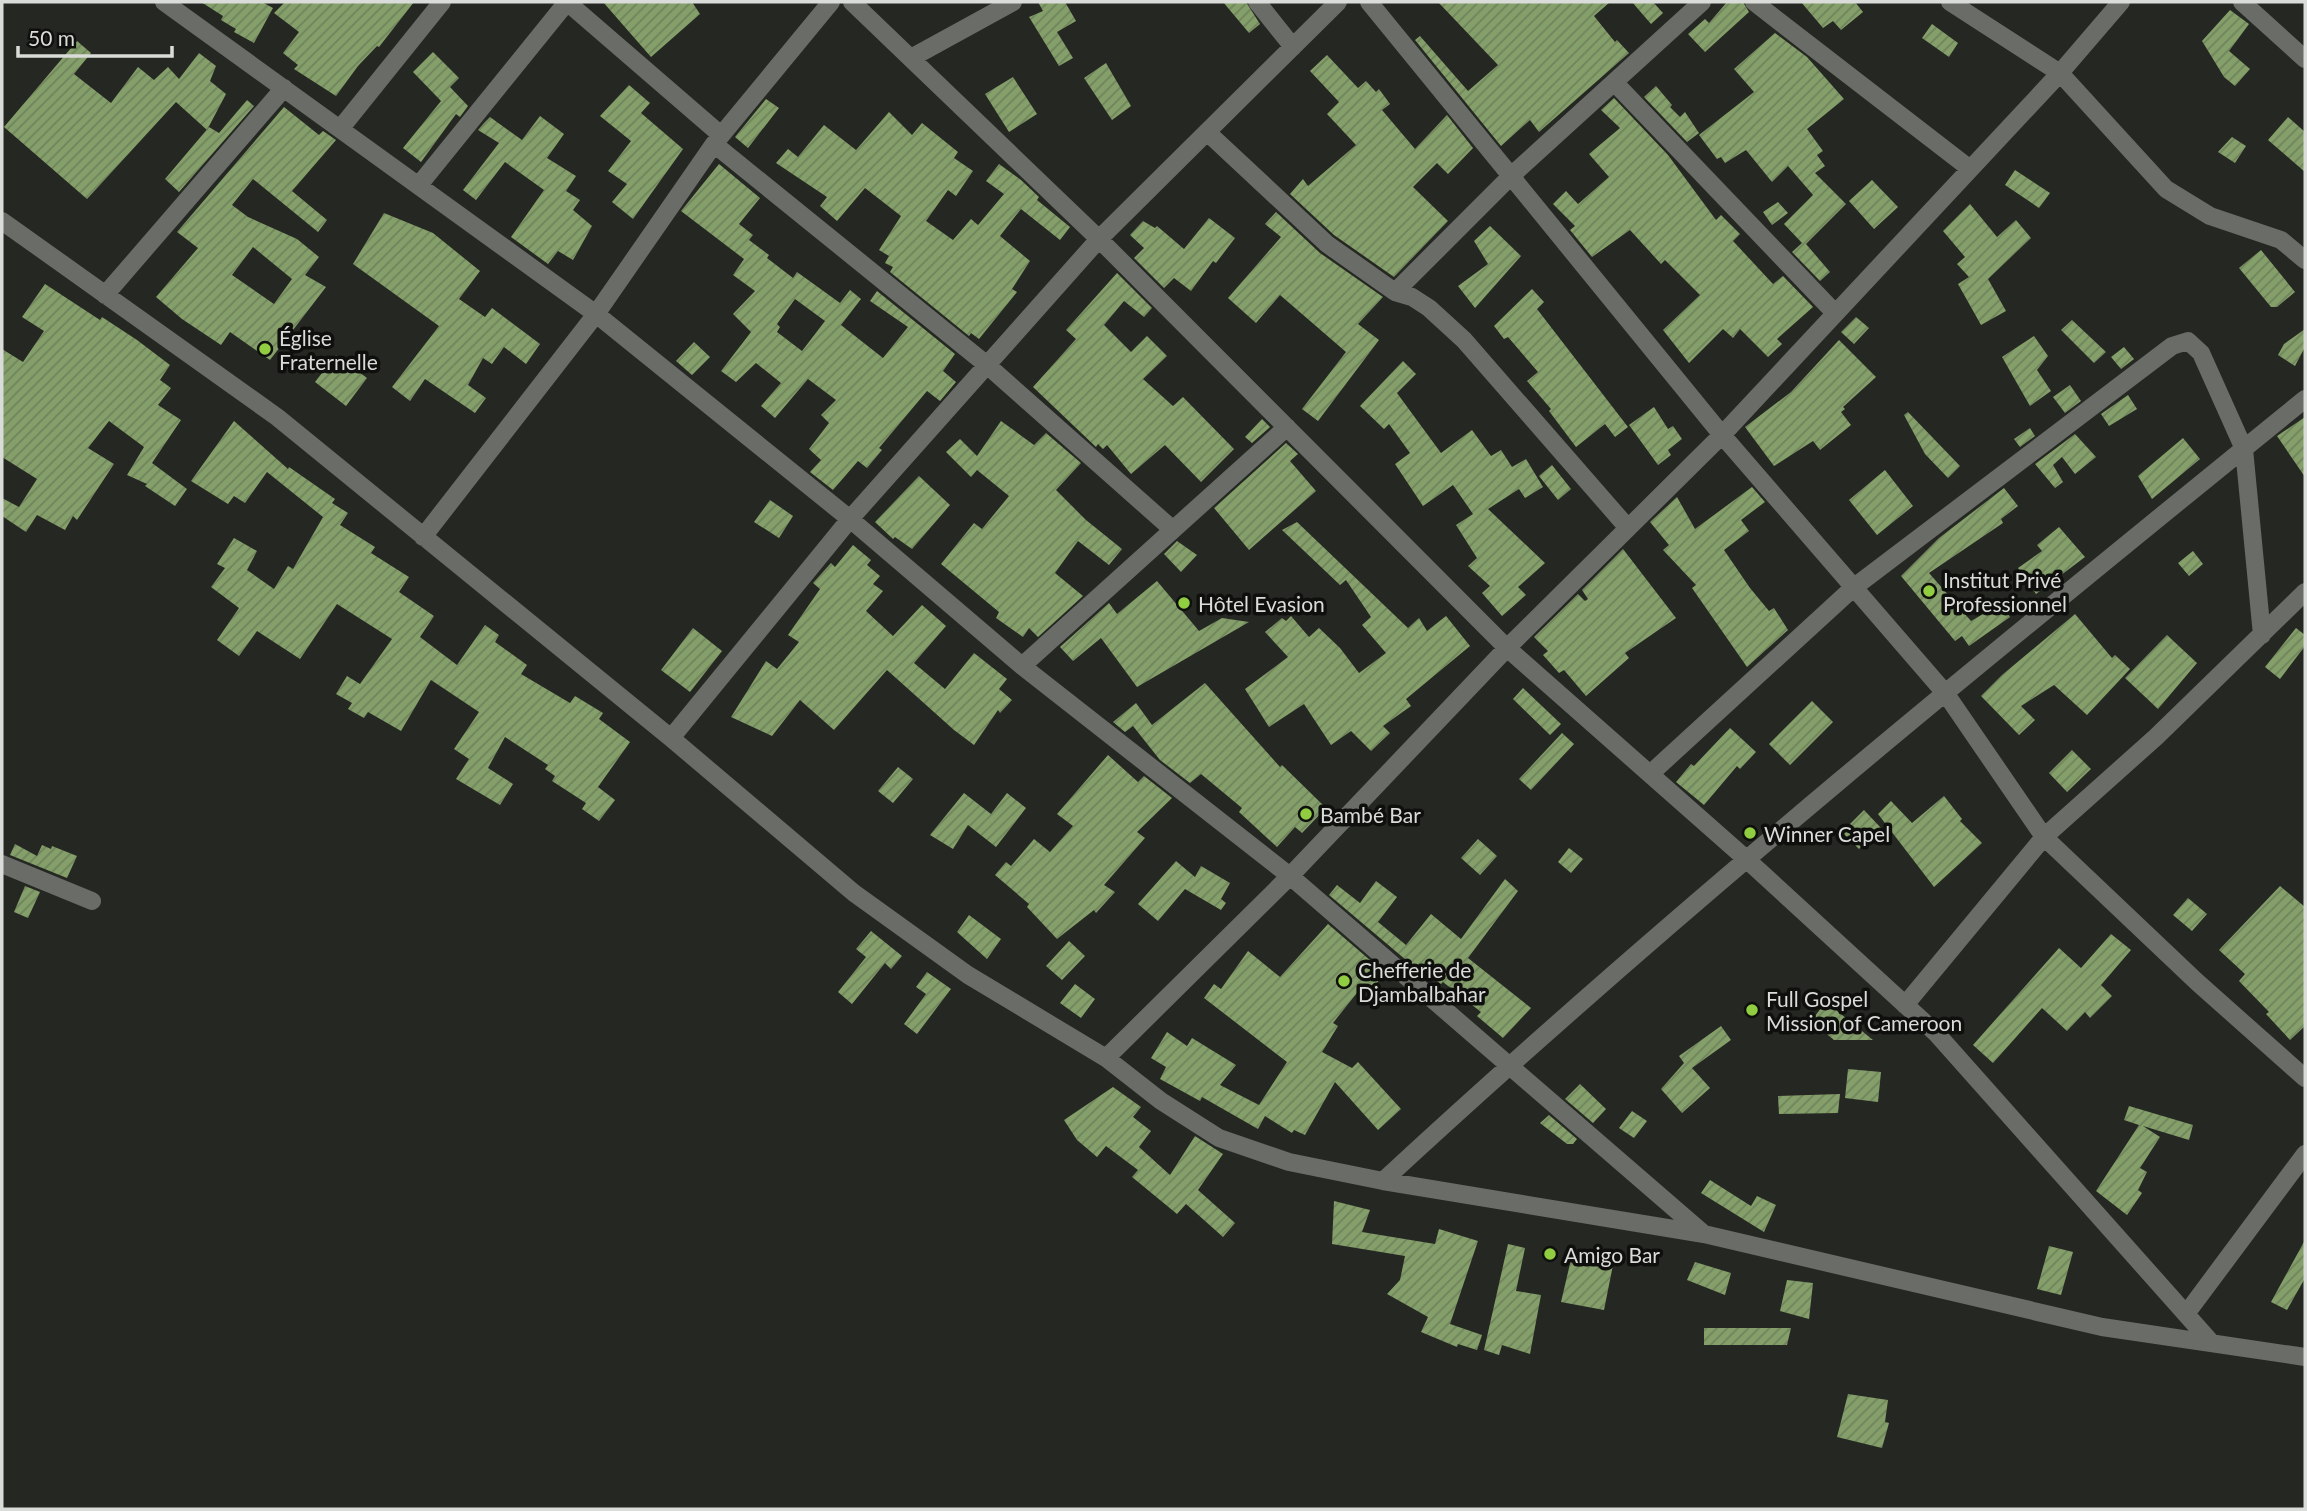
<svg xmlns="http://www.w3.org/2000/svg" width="2307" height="1511" viewBox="0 0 2307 1511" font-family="Lato,sans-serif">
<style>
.building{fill:url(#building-hatch);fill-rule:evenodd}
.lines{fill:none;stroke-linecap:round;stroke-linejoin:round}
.minor{stroke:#6a6d67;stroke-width:18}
.poi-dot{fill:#90cd41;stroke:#0f100e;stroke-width:2.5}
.labels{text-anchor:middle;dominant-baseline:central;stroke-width:7;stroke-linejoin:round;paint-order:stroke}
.poi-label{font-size:21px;fill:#dadcd9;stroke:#0f100e;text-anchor:start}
</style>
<defs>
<pattern id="building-hatch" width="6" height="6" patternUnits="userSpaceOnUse" patternTransform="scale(1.75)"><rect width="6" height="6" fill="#849f69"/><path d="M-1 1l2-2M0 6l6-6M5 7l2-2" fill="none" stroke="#70835d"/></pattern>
</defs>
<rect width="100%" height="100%" fill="#252822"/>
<path class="building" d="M201 2H262L273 8 254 43 234 32 236 29 221 20 223 16Z
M285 2H414L379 47 377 46 358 66 336 96 294 69 298 65 283 53 299 32 274 13Z
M603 2H692L700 14 651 57Z
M1038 2H1065L1076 21 1057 32 1073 58 1059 66 1029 17 1043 11Z
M1223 2H1246L1260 24 1249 33Z
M1438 2H1610L1594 16 1615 42 1617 40 1629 53 1539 132 1530 120 1501 146 1415 40 1420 36 1468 91 1498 65Z
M1632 2H1653L1663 13 1651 24Z
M1727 2H1743L1749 12 1705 52 1688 34 1705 19 1709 23Z
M1801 2H1855L1863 12 1841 30 1833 21 1823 28Z
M2230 10 2249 24 2229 51 2250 69 2235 86 2224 77 2202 41Z
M1932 24 1958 43 1949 57 1922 38Z
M1775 33 1807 57 1844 99 1807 129 1823 151 1817 155 1825 166 1815 173 1846 204 1806 244 1830 272 1820 281 1792 252 1802 243 1784 224 1813 195 1788 166 1772 182 1746 150 1725 163 1721 157 1717 159 1699 135 1754 92 1734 69Z
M77 41 91 53 74 74 111 103 138 67 154 80 168 67 179 79 199 53 216 66 210 81 226 94 207 130 176 102 87 199 4 127Z
M433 52 459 78 450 87 468 106 460 117 456 114 421 162 403 148 441 101 413 72Z
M1327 55 1358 88 1366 81 1376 92 1379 89 1390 104 1382 110 1415 149 1447 115 1473 148 1448 174 1437 163 1413 187 1448 221 1394 277 1334 235 1290 194 1303 179 1308 186 1356 145 1327 114 1339 102 1310 71Z
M1106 63 1131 106 1112 120 1084 78Z
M1013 77 1037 114 1009 132 985 94Z
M629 85 650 103 641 113 683 149 633 219 612 202 627 184 608 171 631 141 600 116Z
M1656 86 1672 105 1670 107 1680 117 1685 112 1699 133 1687 142 1644 97Z
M1614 98 1668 155 1716 220 1721 215 1740 234 1733 241 1773 284 1783 276 1813 307 1777 339 1782 344 1768 357 1740 329 1733 338 1723 329 1689 363 1663 330 1700 295 1665 260 1661 264 1630 230 1592 257 1570 230 1575 226 1553 204 1566 191 1578 204 1609 177 1589 154 1620 128 1601 110Z
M766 99 779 108 748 148 735 137Z
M247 100 254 106 179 192 165 179 209 127 219 133Z
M284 107 319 135 323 131 336 140 292 191 327 220 318 232 253 179 232 205 248 217 297 239 319 257 305 275 326 287 270 360 230 332 221 345 182 319 156 297 198 248 177 232ZM253 247 292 279 274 304 232 275Z
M889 112 912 135 922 123 958 152 954 158 973 171 956 196 948 190 926 221 953 240 971 219 978 225 1004 194 986 181 999 164 1021 180 1039 197 1037 200 1070 227 1060 240 1021 209 1000 236 1030 261 1012 289 1017 292 979 339 971 333 969 336 890 272 893 267 885 263 889 256 879 250 901 216 865 188 837 221 820 206 827 197 776 163 788 149 798 157 824 125 856 150Z
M540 116 564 134 547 158 576 176 566 191 580 200 573 210 592 226 573 260 558 251 548 264 511 237 544 190 505 162 476 200 463 190 499 143 478 130 485 122 490 117 522 140Z
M2288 117 2305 132V172L2268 140Z
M2232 137 2246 146 2235 163 2218 152Z
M719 164 760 198 739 224 753 235 749 240 769 255 767 258 793 278 797 272 840 303 850 290 861 299 841 325 883 358 908 327 870 301 877 291 955 354 943 371 956 382 940 401 927 391 879 448 882 450 867 468 858 461 833 490 810 472 821 460 809 449 829 423 821 415 836 400 808 379 775 418 761 406 781 383 756 363 736 382 721 371 751 332 733 314 755 291 733 275 744 259 681 211ZM795 299 825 321 802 351 777 332 780 327 777 324Z
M2015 170 2050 193 2039 208 2005 185Z
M1872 180 1898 207 1874 229 1849 201Z
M1778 202 1788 213 1772 225 1763 212Z
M1970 204 1997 237 2016 220 2031 238 1988 279 2006 311 1981 325 1958 284 1969 277 1957 264 1965 257 1943 231Z
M1276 212 1320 253 1383 297 1358 324 1379 340 1318 421 1302 409 1346 352 1280 295 1256 323 1228 298 1281 237 1265 224Z
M384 213 433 233 480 271 459 299 485 317 492 308 540 344 526 364 504 347 492 364 483 358 468 385 486 398 475 413 425 379 410 401 392 387 439 326 353 264Z
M1209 218 1235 238 1216 263 1213 261 1191 291 1174 278 1164 288 1134 258 1144 248 1130 235 1143 221 1155 228 1157 226 1184 249Z
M1490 226 1521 256 1475 308 1458 286 1488 264 1474 241Z
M2261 250 2295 292 2277 307H2271L2239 268Z
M1117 273 1152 308 1144 317 1124 301 1104 325 1131 352 1147 336 1167 356 1143 379 1173 406 1183 397 1234 449 1201 482 1165 445 1131 474 1107 445 1103 449 1098 444 1096 447 1033 387 1076 339 1066 330Z
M45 284 100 320 102 317 137 340 170 365 160 380 171 388 158 405 181 420 152 463 187 489 175 506 145 486 147 484 127 475 144 447 109 421 88 448 114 464 77 520 73 516 65 530 37 515 26 532 2 516V498L19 507 37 479 2 457V349L23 362 44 331 22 317Z
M1532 289 1544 302 1537 309 1628 427 1615 437 1605 424 1576 447 1549 411 1551 409 1527 381 1538 372 1508 337 1504 339 1494 326Z
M1856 317 1869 328 1854 344 1841 332Z
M2072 320 2106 352 2094 363 2061 330Z
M2305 329V347L2295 366 2278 355 2284 344Z
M2034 336 2048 356 2037 370 2051 391 2030 406 2002 357Z
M1839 340 1876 377 1843 407 1845 409 1841 412 1851 425 1820 450 1813 441 1774 466 1745 427 1791 392Z
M694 342 710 357 692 375 676 361Z
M2124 347 2134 359 2121 369 2111 357Z
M336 355 367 378 346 406 315 382Z
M1403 361 1416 374 1397 393 1441 453 1472 430 1491 456 1501 450 1512 467 1526 459 1543 487 1525 498 1519 489 1488 509 1545 563 1518 587 1526 595 1502 616 1482 593 1490 586 1468 566 1477 558 1456 525 1473 514 1453 485 1423 506 1395 464 1410 453 1389 424 1384 429 1360 406Z
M2070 385 2081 401 2065 413 2053 397Z
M2128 395 2137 409 2109 426 2101 414Z
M1654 407 1668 429 1673 426 1682 439 1668 450 1671 455 1658 465 1629 425Z
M1908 412 1960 466 1948 478 1925 454 1904 415Z
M2305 417V477L2277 436Z
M1262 419 1270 427 1252 443 1245 437Z
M234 421 288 469 289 467 335 499 332 503 348 513 340 525 375 547 371 553 409 577 399 592 434 616 420 637 457 665 485 625 499 635 495 642 527 665 521 674 570 703 575 696 603 713 599 719 630 742 598 787 615 800 599 821 582 809 586 803 552 781 555 776 545 769 548 765 505 737 488 768 513 784 500 805 456 779 469 759 454 749 479 712 431 680 401 731 368 712 364 718 348 709 352 703 336 694 347 676 360 684 392 639 337 604 300 659 257 631 239 656 217 640 239 608 211 587 225 568 217 564 234 538 257 551 247 570 274 589 288 566 293 569 323 517 267 472 245 503 234 496 228 504 191 481Z
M1001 421 1034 445 1046 433 1081 463 1056 490 1086 520 1122 549 1109 565 1078 541 1055 573 1083 596 1038 637 1029 628 1023 637 996 618 999 612 941 564 974 523 982 529 1009 496 977 470 971 477 946 452 960 439 977 456Z
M2030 428 2035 436 2020 447 2014 439Z
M2075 434 2096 457 2075 474 2062 457 2053 465 2063 482 2055 488 2035 464Z
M2183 438 2200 459 2152 499 2138 476Z
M1286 443 1298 454 1290 461 1316 491 1249 550 1214 508Z
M1552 465 1571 489 1558 500 1539 476Z
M1885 470 1913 506 1877 535 1849 500Z
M919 476 950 505 912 549 895 537 893 539 875 522Z
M1752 487 1765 502 1741 520 1749 531 1724 550 1750 588 1769 611 1774 608 1788 630 1747 667 1692 588 1696 585 1663 550 1669 545 1650 522 1677 497 1695 529Z
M2004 488 2018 506 2001 519 2003 523 1929 573 1971 621 2002 603 2010 617 1969 646 1962 636 1955 641 1901 576 1939 538Z
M770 500 793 516 779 538 754 522Z
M1297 522 1408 628 1419 618 1427 631 1446 616 1470 646 1406 699 1411 706 1383 726 1390 733 1371 751 1351 731 1331 745 1304 704 1269 727 1245 689 1288 657 1265 632 1282 618 1286 621 1291 616 1309 637 1319 628 1340 648 1359 673 1386 653 1362 625 1371 617 1346 580 1340 585 1282 530Z
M2059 527 2085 557 2036 594 2018 568 2042 551 2037 545Z
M1177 541 1197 555 1181 572 1164 554Z
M853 545 871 560 867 565 880 576 873 584 883 591 866 611 893 636 922 605 946 626 914 663 945 689 974 653 1007 679 999 689 1012 700 1000 713 998 710 974 745 954 730 887 670 834 730 800 700 772 736 731 717 766 661 777 669 799 642 788 635 820 589 813 583 831 563 835 567Z
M1623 549 1676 618 1625 653 1629 658 1586 696 1564 670 1559 673 1543 655 1548 651 1534 637 1578 594 1585 601 1588 599 1582 590Z
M2193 551 2203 564 2189 576 2178 563Z
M1157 581 1199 631 1222 618 1249 622 1137 687 1101 638 1073 661 1060 647 1109 603 1117 614Z
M2075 614 2112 658 2115 655 2130 669 2087 715 2054 685 2021 706 2035 720 2019 735 1981 696 2002 675Z
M693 628 722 651 690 692 661 670Z
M2296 628 2305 635V646L2280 679 2265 667Z
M2167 635 2197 663 2158 709 2125 678Z
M1205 683 1280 767 1282 765 1326 808 1302 833 1295 827 1277 847 1239 812 1242 808 1201 774 1190 783 1160 760 1133 726 1125 732 1113 722 1136 703 1152 725Z
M1523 688 1561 724 1550 735 1513 699Z
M1812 701 1833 722 1790 765 1769 744Z
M1730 728 1756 752 1740 769 1737 766 1704 805 1676 782 1691 764 1694 766Z
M1562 733 1574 744 1531 790 1519 779Z
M2072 750 2091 769 2067 792 2049 773Z
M1108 755 1138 782 1144 776 1172 798 1137 832 1145 838 1104 885 1115 892 1096 913 1094 910 1057 939 1027 907 1029 904 995 875 1006 862 1011 866 1034 839 1050 852 1073 826 1057 814Z
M898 767 913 779 893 803 878 791Z
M964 793 991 814 1007 793 1026 808 996 847 968 825 953 849 930 835Z
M1944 796 1962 819 1960 821 1982 843 1934 887 1878 814 1891 801 1912 823Z
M1864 810 1881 828 1859 849 1842 832Z
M1478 839 1497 856 1480 875 1461 858Z
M15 844 37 856 42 845 51 849 52 846 77 856 67 878 10 855Z
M1569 848 1583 859 1571 873 1558 862Z
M1176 861 1195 877 1201 866 1230 883 1221 899 1226 903 1221 910 1185 889 1158 921 1138 904Z
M1505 879 1518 891 1468 958 1531 1008 1503 1038 1477 1016 1481 1012 1443 982 1441 984 1427 974 1425 976 1329 895 1337 885 1360 903 1376 881 1397 897 1378 922 1406 945 1431 914 1461 939Z
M25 886 40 892 28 918 14 912Z
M2280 886 2305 907V1026L2290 1040 2266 1014 2269 1012 2239 981 2245 974 2219 950Z
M2188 898 2207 914 2192 931 2173 915Z
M969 915 1001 939 987 959 957 932Z
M1328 924 1385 973 1371 990 1364 984 1333 1023 1338 1026 1322 1052 1352 1068 1358 1062 1401 1109 1378 1130 1335 1082 1305 1135 1294 1130 1292 1133 1265 1116 1258 1129 1202 1097 1200 1101 1160 1079 1166 1067 1151 1058 1167 1032 1187 1046 1192 1038 1236 1065 1220 1085 1259 1105 1287 1062 1204 998 1214 984 1221 989 1248 951 1280 977Z
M871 931 902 956 891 969 885 963 852 1004 838 992 866 957 856 949Z
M2111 934 2131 950 2101 985 2112 996 2090 1018 2085 1012 2067 1031 2042 1008 1993 1063 1973 1045 2059 948 2081 968Z
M1069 941 1085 956 1062 980 1046 966Z
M927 972 951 989 917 1034 904 1024 926 994 916 987Z
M1075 984 1095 999 1081 1018 1060 1003Z
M1826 1002 1873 1040H1834L1811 1021Z
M1721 1026 1731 1040 1692 1068 1710 1088 1682 1113 1661 1089 1684 1063 1679 1056Z
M1848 1069 1881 1072 1878 1102 1845 1098Z
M1580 1084 1606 1109 1593 1123 1565 1099Z
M1113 1087 1141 1107 1133 1117 1151 1131 1139 1147 1170 1175 1195 1136 1223 1154 1198 1190 1235 1223 1223 1237 1186 1204 1177 1214 1132 1177 1138 1170 1106 1146 1097 1157 1077 1140 1064 1120Z
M1840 1094 1838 1113 1779 1114 1778 1096Z
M2129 1106 2193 1125 2189 1140 2143 1126 2160 1137 2140 1168 2147 1172 2138 1190 2142 1193 2127 1215 2096 1191 2139 1125 2124 1120Z
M1632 1111 1647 1121 1634 1138 1619 1128Z
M1549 1115 1577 1139 1573 1144H1567L1540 1123Z
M1710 1180 1751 1206 1757 1196 1776 1205 1764 1232 1701 1193Z
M1334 1201 1370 1210 1362 1232 1435 1244 1439 1229 1478 1241 1450 1324 1482 1335 1477 1350 1458 1344 1457 1347 1421 1332 1428 1317 1387 1294 1400 1280 1405 1256 1332 1244Z
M2305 1240V1278L2287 1310 2271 1302Z
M1508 1244 1525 1248 1516 1291 1541 1295 1530 1354 1502 1345 1499 1355 1484 1350Z
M2049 1246 2073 1252 2061 1295 2037 1289Z
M1573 1251 1614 1260 1604 1310 1561 1302Z
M1695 1262 1731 1273 1725 1295 1687 1280Z
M1787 1280 1813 1283 1809 1319 1780 1311Z
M1704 1328H1791L1787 1345H1704Z
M1848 1394 1888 1400 1885 1422 1889 1423 1882 1448 1837 1437Z"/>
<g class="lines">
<path class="minor" d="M164 2 596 314 850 519 1022 666 1290 876 1704 1234
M567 2 721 135
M852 2 1099 239 1507 648 1745 858 1936 1033 2209 1340
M1257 2 1293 47
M1369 2 1722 435 1946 694 2044 837 2197 982 2305 1078
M1754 2 1969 168
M1950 2 2060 73 2166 189 2210 216 2281 240 2305 260
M2242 2 2305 59
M911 58 1013 2
M1614 82 1835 313
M340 129 442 2
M1207 132 1327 244 1395 292 1412 297 1429 308 1464 340 1628 528
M714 144 987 365 1172 529
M419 185 567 2
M2 221 277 417 671 738 854 893 968 975 1106 1058 1161 1101 1219 1138 1289 1162 1383 1181 1704 1234 2102 1327 2305 1357
M1395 292 1511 176 1702 2
M105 295 284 88
M423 537 596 314 714 144 831 2
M1022 666 1287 427
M671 738 850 519 1099 239 1338 2
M1650 774 1853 588 2172 346 2188 341 2201 353 2244 449 2262 635
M2 864 92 901
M1905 1005 2044 837 2156 737 2305 592
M1106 1058 1290 876 1507 648 1722 435 2060 73 2121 2
M1383 1181C1679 907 1992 653 2305 399
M2186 1314 2305 1154"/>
</g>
<g class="poi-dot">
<circle cx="265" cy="349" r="7"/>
<circle cx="1929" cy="591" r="7"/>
<circle cx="1184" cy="603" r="7"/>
<circle cx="1306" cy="814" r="7"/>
<circle cx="1750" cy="833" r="7"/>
<circle cx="1344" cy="981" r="7"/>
<circle cx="1752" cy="1010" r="7"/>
<circle cx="1550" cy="1254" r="7"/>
</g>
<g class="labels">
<g class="poi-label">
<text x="279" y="337">Église<tspan x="279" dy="24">Fraternelle</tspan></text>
<text x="1943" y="579">Institut Privé<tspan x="1943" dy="24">Professionnel</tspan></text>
<text x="1198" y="603">Hôtel Evasion</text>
<text x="1320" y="814">Bambé Bar</text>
<text x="1764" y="833">Winner Capel</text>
<text x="1358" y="969">Chefferie de<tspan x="1358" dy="24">Djambalbahar</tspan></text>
<text x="1766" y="998">Full Gospel<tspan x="1766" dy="24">Mission of Cameroon</tspan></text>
<text x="1564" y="1254">Amigo Bar</text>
</g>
</g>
<rect width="2307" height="1511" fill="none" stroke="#dadcd9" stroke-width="7"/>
<path d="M18 46v10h154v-10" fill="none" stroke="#dadcd9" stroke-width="3.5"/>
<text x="28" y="46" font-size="21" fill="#dadcd9" stroke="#0f100e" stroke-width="5" paint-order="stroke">50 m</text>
</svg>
